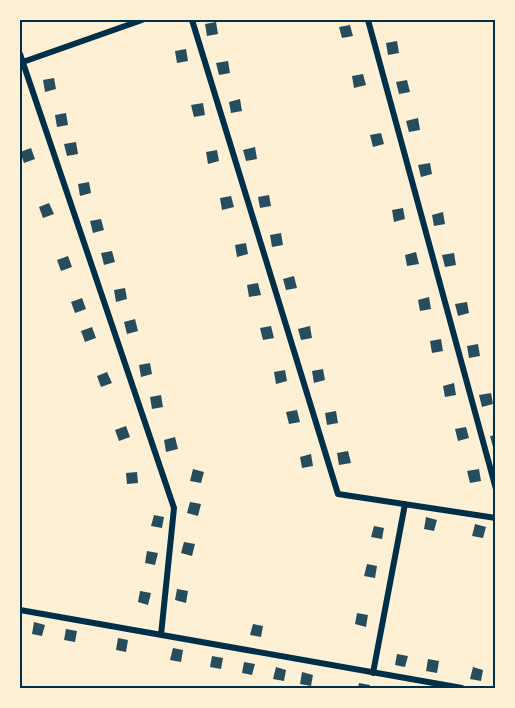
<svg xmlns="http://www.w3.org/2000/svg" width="515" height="708" viewBox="0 0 515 708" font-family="Figtree,sans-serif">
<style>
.building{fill:#264d5e}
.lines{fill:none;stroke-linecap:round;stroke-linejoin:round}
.minor{stroke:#003049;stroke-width:6}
.neatline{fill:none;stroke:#003049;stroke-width:2}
</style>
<rect width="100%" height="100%" fill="#fdf0d5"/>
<path class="building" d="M216 22 218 34 207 36 205 24Z
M350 25 353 36 342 38 339 27Z
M397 41 399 53 388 55 386 43Z
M186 49 188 61 177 63 175 51Z
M228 61 230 73 219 75 216 63Z
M363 74 366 85 354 88 352 76Z
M54 78 56 89 45 92 43 80Z
M407 80 410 92 399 94 396 82Z
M240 99 242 111 231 113 229 102Z
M203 103 205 115 194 117 191 105Z
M66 113 68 125 57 127 55 115Z
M418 118 420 130 409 132 406 121Z
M381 133 384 144 373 147 370 135Z
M76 142 78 154 67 156 64 144Z
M255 147 257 159 246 161 243 150Z
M31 148 35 159 24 163 20 152Z
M217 150 219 161 208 164 206 152Z
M430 163 432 174 421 177 418 165Z
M89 182 91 193 80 196 78 184Z
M269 195 271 206 260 208 258 197Z
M231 196 234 207 222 210 220 198Z
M49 203 54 214 43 218 39 207Z
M403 208 405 219 394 222 392 210Z
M443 212 445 224 434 226 432 215Z
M101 219 104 230 93 233 90 221Z
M281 233 283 245 272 247 270 235Z
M246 243 248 254 237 257 235 245Z
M112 251 115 262 104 265 101 253Z
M416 252 419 264 407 266 405 255Z
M454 253 456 265 445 267 442 255Z
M68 256 72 267 61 271 57 260Z
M294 276 297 288 286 290 283 279Z
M258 283 261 295 249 297 247 285Z
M125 288 127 299 116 302 114 290Z
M429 297 431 309 420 311 418 300Z
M82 298 86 309 75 313 71 302Z
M467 302 469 313 458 316 455 304Z
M135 319 138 331 127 334 124 322Z
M271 326 274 338 263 340 260 328Z
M310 326 312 338 301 340 298 329Z
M92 327 96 338 85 342 81 331Z
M441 339 443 351 432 353 430 341Z
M478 344 480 356 469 358 467 346Z
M150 363 152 374 141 377 139 365Z
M323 369 325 380 314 383 312 371Z
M285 370 287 381 276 384 274 372Z
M107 372 112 383 101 387 97 376Z
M454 383 456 395 445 397 443 386Z
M491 393 493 404 482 407 479 395Z
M161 395 163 407 152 409 150 397Z
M297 410 300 422 289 424 286 412Z
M336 411 338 423 327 425 325 413Z
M126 426 130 437 119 441 115 430Z
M466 427 469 438 458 441 455 429Z
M496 435V447H493L490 436Z
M175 437 178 449 166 452 164 440Z
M348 451 351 463 339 465 337 453Z
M311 454 313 466 302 468 300 457Z
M193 469 204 472 201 483 190 481Z
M479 469 481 481 470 483 467 471Z
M137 472 138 483 127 484 126 473Z
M190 502 201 504 198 516 187 513Z
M154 515 164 517 162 528 151 526Z
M426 517 437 520 434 531 424 529Z
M475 524 486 527 483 538 472 536Z
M374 526 384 528 382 539 371 537Z
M184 542 195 544 192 556 181 553Z
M147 551 158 553 155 565 145 563Z
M367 564 377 566 375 578 364 576Z
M177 589 188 591 186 603 175 600Z
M140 591 151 593 148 605 138 602Z
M357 613 368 615 366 627 355 624Z
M34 622 45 625 42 636 32 634Z
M253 624 263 626 261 637 250 635Z
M66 629 77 631 75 642 64 640Z
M118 638 128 640 126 652 116 650Z
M173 648 183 650 181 662 170 660Z
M397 654 408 656 405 667 395 665Z
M212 656 223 658 221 669 210 667Z
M428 659 439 661 437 673 426 671Z
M244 662 255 664 252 675 242 673Z
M276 667 286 670 284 681 273 679Z
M473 667 483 670 481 681 470 679Z
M302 672 313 675 311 686 300 684Z
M359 683 370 685 369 688H358Z"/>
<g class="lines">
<path class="minor" d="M192 20 338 494 496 518
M368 20 496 489
M20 54 174 508 161 635
M20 63 142 20
M20 610 462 688
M373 673 405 504"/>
</g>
<rect width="515" height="708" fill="none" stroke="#fdf0d5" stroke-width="42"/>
<rect x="21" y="21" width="473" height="666" class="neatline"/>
</svg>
